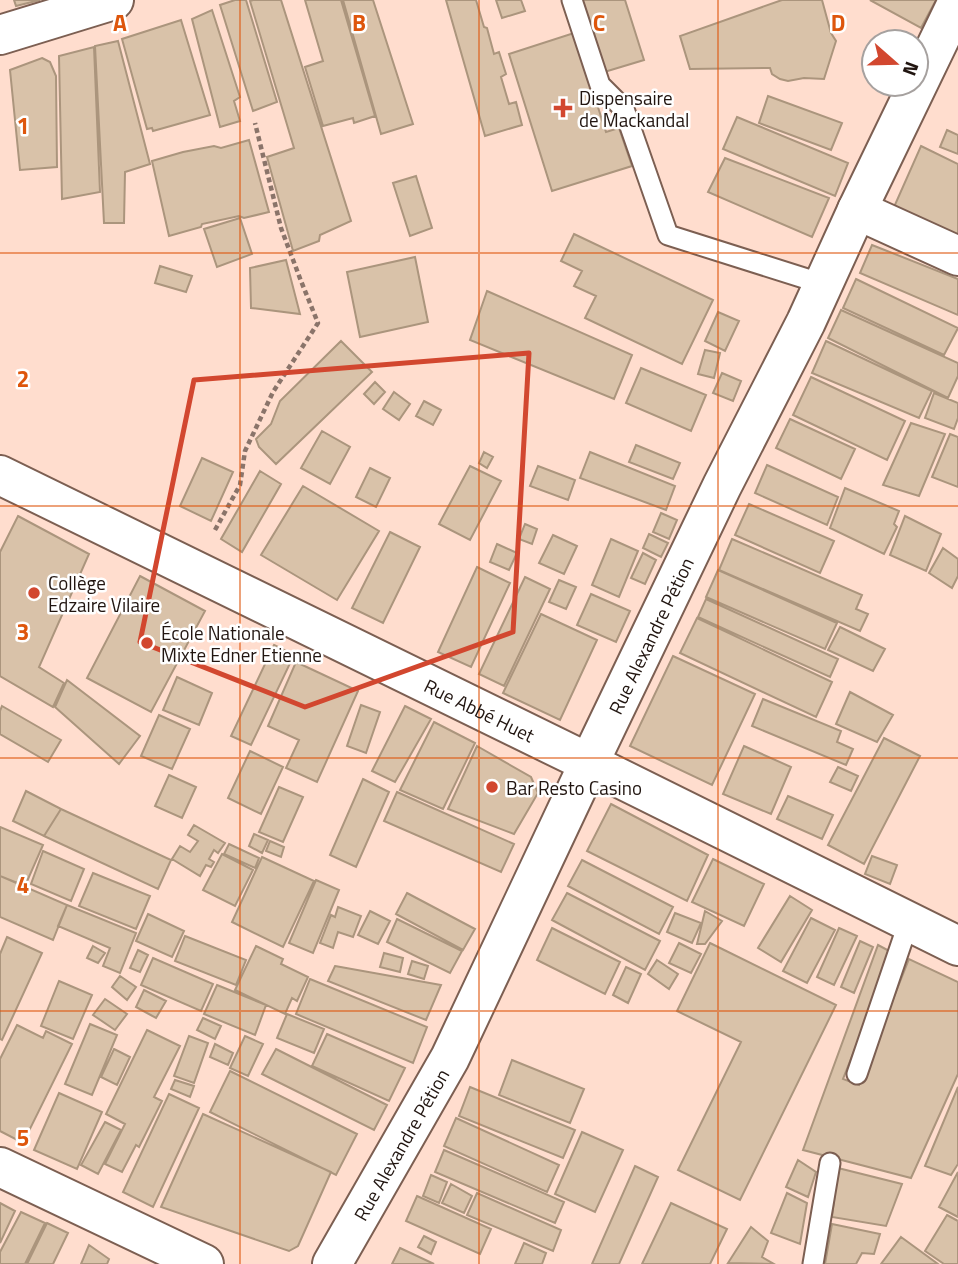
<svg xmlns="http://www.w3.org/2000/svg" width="958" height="1264" viewBox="0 0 958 1264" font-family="'Titillium Web',sans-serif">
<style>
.building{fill:#d9c2a9;stroke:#ab957d;stroke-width:2}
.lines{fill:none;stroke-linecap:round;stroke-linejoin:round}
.lane-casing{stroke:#7c5f52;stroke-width:23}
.street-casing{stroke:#7c5f52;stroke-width:42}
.secondary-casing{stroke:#7c5f52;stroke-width:42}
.path{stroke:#8a746a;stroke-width:4.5;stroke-dasharray:5 3.5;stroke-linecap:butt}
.lane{stroke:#fff;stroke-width:19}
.street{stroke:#fff;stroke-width:38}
.secondary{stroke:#fff;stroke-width:38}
.marked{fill:none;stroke:#d2472f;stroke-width:5;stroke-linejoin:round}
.grid{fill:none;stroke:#de560c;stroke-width:2;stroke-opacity:0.55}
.poi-dot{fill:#d2472f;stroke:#fff;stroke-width:2.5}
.labels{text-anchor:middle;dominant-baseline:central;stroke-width:5;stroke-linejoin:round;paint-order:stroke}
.poi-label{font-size:19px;fill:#211510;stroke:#fff;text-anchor:start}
.street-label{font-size:19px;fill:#211510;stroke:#fff}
.grid-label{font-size:23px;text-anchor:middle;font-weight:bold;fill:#de560c;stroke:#fff;stroke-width:5;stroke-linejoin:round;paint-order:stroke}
</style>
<rect width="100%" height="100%" fill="#ffddce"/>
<path class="building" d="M14 0H40L16 6Z
M235 0H246L277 102 253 111 220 5Z
M253 0H281L351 221 320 235 319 241 293 251 267 157 294 148 250 1Z
M305 0H341L375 116 354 123 353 118 323 126 305 67 323 61Z
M343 0H373L413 124 381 134Z
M446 0H476L484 27 487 28 494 54 499 52 506 74 501 77 509 104 516 102 522 125 485 136Z
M496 0H521L525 11 502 18Z
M577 0H625L644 60 601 73Z
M782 0H822L831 33 836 41 824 79 804 78 788 81 780 79 772 74 770 68 690 69 680 36Z
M870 0H936L921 28Z
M212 10 240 97 234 101 240 121 220 127 192 19Z
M181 20 210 115 153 131 152 128 147 129 122 39Z
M574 33 606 132 619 128 632 166 552 191 509 54Z
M118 41 150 164 125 172 124 223H104L95 46Z
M94 47 100 192 62 199 59 56Z
M42 58 50 62 56 76 57 167 20 170 10 70Z
M768 96 842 123 831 150 759 123Z
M737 117 848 163 835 196 723 149Z
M947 130 958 135V154L940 147Z
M249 140 269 212 244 218 239 216 202 224 201 227 169 236 152 161 183 152 214 146 221 148Z
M921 146 958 164V235L894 207Z
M725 158 829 198 812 237 708 192Z
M416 176 432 228 410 236 393 183Z
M240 218 252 254 217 267 204 229Z
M574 234 713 300 682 364 585 318 596 296 574 286 582 271 561 261Z
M872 245 958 279V315L860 273Z
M415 257 428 322 360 337 347 272Z
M286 260 300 314 251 308 250 268Z
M160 266 192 276 186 292 155 283Z
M856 279 958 328 944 355 843 308Z
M487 291 632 355 614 399 470 340Z
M841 310 958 363V376L948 398 828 338Z
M718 312 739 321 725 351 705 341Z
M341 341 372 372 276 464 259 447 256 439 271 424 280 401Z
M826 341 932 391 919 418 812 373Z
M705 350 720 353 714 378 698 374Z
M641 368 706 395 691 431 626 403Z
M722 373 741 381 733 401 713 393Z
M811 377 905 421 887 460 793 415Z
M375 382 385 392 374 404 364 394Z
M394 392 410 404 399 420 383 409Z
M934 393 958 403V418L954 429 925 418Z
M424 401 441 410 433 425 416 416Z
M790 419 855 449 841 479 776 448Z
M911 423 945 434 919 496 883 485Z
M322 431 350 447 330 484 301 468Z
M950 434 958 437V487L932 477Z
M636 445 680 463 673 479 629 462Z
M484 452 493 457 487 468 479 463Z
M590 452 675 486 666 510 580 478Z
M202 458 233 472 211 521 180 506Z
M767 465 838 497 827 525 755 493Z
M470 466 501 481 470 540 439 524Z
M538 466 575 480 568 500 530 486Z
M370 468 390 478 376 507 356 497Z
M260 471 281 484 242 552 221 539Z
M303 486 379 531 337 600 261 555Z
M845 488 899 511 894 524 897 527 884 554 830 528Z
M749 504 834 541 820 573 735 535Z
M661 513 677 520 669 539 653 532Z
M18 516 89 554 39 667 64 683 53 707 0 676V552Z
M905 516 941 534 926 571 890 555Z
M525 524 537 529 532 544 519 539Z
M390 532 420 547 383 623 352 608Z
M649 534 668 543 661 557 643 548Z
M553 535 577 546 564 574 539 563Z
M611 539 638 551 619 597 592 585Z
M732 539 862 595 856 609 868 614 860 631 719 570Z
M497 544 517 553 509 570 490 562Z
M943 548 958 559V576L952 588 929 573Z
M643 553 656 560 645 584 631 578Z
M477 567 510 583 471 667 438 652Z
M718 570 837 623 825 649 706 597Z
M140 576 205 611 151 712 87 678Z
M525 577 550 589 504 686 479 674Z
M559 580 576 587 566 609 549 602Z
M591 594 630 611 616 642 577 625Z
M706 599 838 659 830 677 698 617Z
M541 614 597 640 560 720 503 693Z
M697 618 832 682 816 717 680 653Z
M840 627 885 649 873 671 828 650Z
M274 645 294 655 251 745 231 736Z
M673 656 755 694 712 785 630 746Z
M296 662 358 691 317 782 286 768 299 740 268 726Z
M177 677 212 693 199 725 163 710Z
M67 680 140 736 119 764 55 707Z
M850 692 893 715 877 742 836 724Z
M763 699 841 731 837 742 853 749 846 765 752 726Z
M361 705 380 712 366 753 347 746Z
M2 706 61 740 48 762 0 734V711Z
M405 706 431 719 395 782 372 771Z
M159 715 190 729 172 769 141 756Z
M434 722 475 743 443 809 400 790Z
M884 738 920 756 864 864 828 845Z
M477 746 531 777 538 793 514 834 448 809Z
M744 746 791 767 771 814 723 794Z
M250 751 283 767 261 814 228 798Z
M838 767 858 776 851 791 830 782Z
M169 775 196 787 182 818 155 806Z
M363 779 389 792 356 867 330 855Z
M279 787 303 797 283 842 259 832Z
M26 791 61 809 44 836 13 821Z
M397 792 514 844 501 872 384 821Z
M788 796 833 815 822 839 777 819Z
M611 804 708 855 687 901 587 851Z
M61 809 171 860 158 889 44 836Z
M194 825 225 843 218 853 214 850 209 859 214 862 211 867 206 865 200 876 172 859 180 846 190 852 198 841 188 835Z
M0 827 43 845 25 886 0 876Z
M254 834 268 840 262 853 249 846Z
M270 841 284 847 281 857 266 851Z
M229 844 259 858 255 868 224 854Z
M43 851 84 869 71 901 31 884Z
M222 854 253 870 235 906 203 890Z
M872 856 897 865 890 884 865 874Z
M262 857 314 881 283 947 232 922Z
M713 859 764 884 744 926 692 902Z
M582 860 673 907 659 934 568 886Z
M93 873 150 896 136 929 79 906Z
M0 876 67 905 53 940 0 917Z
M316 880 339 890 313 953 289 943Z
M407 893 475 929 463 950 396 914Z
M567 893 660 941 645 970 552 920Z
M790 896 812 910 781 962 758 948Z
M67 905 136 933 120 973 103 966 110 948 58 926Z
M338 907 361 916 353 937 338 932 333 948 320 943 331 915 335 917Z
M370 911 390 921 378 944 358 935Z
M705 911 722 921 705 944H697Z
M675 913 701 923 692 943 667 932Z
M148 914 184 931 172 957 136 941Z
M811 918 835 930 807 983 783 971Z
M397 919 462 951 450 973 387 942Z
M552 928 620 962 605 994 537 960Z
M839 928 857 936 834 985 817 977Z
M185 936 246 960 236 985 175 961Z
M7 937 42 953 2 1040 0 1039V954Z
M860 941 873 947 854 993 841 987Z
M679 943 701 954 691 973 669 963Z
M710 943 836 1005 740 1200 678 1170 741 1042 677 1011Z
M878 945 893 953 843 1079 859 1085 909 959 958 982V1074L911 1178 803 1150Z
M93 946 105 953 98 963 87 958Z
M256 946 283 959 281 964 308 977 297 1001 292 998 285 1014 235 990Z
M138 950 148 955 140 972 130 968Z
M384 953 403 958 400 972 380 967Z
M153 958 213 984 201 1011 141 985Z
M657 960 678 974 669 989 648 974Z
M412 961 428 966 424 979 408 974Z
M335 966 441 985 426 1020 328 981Z
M626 967 641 974 628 1003 613 995Z
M120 976 136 987 127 1000 112 987Z
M310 979 427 1027 413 1063 296 1014Z
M59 981 92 995 73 1039 41 1026Z
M217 985 266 1005 255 1035 204 1014Z
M144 990 166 1001 156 1018 136 1007Z
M105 999 127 1014 115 1030 93 1015Z
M287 1014 324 1029 314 1053 277 1038Z
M203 1018 221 1026 215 1039 197 1030Z
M90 1024 117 1035 92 1095 65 1084Z
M17 1025 43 1038 46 1031 72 1044 23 1143 0 1131V1059Z
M147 1030 180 1046 154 1097 162 1101 139 1147 136 1145 122 1172 105 1164 125 1124 106 1114Z
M327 1034 405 1068 389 1101 312 1066Z
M189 1036 208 1043 194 1083 174 1076Z
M245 1036 263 1044 248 1076 230 1068Z
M215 1044 233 1053 228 1065 210 1057Z
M114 1049 130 1057 117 1085 101 1077Z
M276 1049 387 1105 374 1130 262 1074Z
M512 1060 584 1089 570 1123 499 1095Z
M230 1071 357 1134 336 1175 210 1112Z
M175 1080 194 1086 190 1097 171 1089Z
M470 1087 575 1130 563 1158 459 1116Z
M958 1087V1164L951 1175 925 1166Z
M59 1093 102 1112 77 1169 34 1150Z
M169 1094 199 1108 153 1207 123 1192Z
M203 1114 331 1172 298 1246 289 1251 161 1207Z
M456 1118 559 1165 547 1192 444 1146Z
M105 1122 121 1130 98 1174 81 1165Z
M582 1132 623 1150 595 1212 555 1194Z
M444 1150 564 1202 555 1223 435 1172Z
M798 1160 816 1172 808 1197 786 1187Z
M635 1166 658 1177 619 1264H592Z
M838 1168 902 1184 886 1226 832 1217Z
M958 1172V1217L939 1207Z
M431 1175 447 1182 439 1203 423 1196Z
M451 1184 472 1196 464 1213 442 1203Z
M477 1193 561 1230 553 1251 467 1215Z
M787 1193 807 1203 800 1244 771 1233Z
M417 1196 491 1229 480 1254 406 1221Z
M0 1203 15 1211 0 1243Z
M671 1203 727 1229 710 1264H642Z
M21 1212 45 1223 25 1264H0V1252Z
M947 1215 958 1221V1264H944L925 1251Z
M47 1223 68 1233 53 1264H27Z
M832 1224 880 1234 874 1254 862 1253 856 1264H825Z
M751 1227 768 1241 762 1257 774 1264 728 1263Z
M424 1236 436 1242 431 1254 418 1247Z
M901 1237 938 1264H881Z
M524 1243 546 1253 542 1264H515Z
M89 1245 109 1259 107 1264H81Z
M400 1248 434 1264H392Z"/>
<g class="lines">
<defs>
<path id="lane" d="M572 0 600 85 624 109 668 235 823 284
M857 1074 909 921
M813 1264 830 1163"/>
<g id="street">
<path d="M857 210 958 256"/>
<path id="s1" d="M0 475 589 763 958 946"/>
<path d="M0 1167 204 1264"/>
<path id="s2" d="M332 1264 450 1058 589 763 722 486 806 322 857 210 958 1"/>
</g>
<path id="secondary" d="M0 35 114 0"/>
</defs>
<use href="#lane" class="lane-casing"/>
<use href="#street" class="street-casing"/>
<use href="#secondary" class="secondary-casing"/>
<path class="path" d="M215 530 240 485 245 451 273 392 318 323 301 281 281 228 255 123"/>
<use href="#lane" class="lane"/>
<use href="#street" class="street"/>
<use href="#secondary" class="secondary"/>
</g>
<path class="marked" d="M529 353 513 632 305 707 140 642 194 380Z"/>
<path class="grid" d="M240 0V1264M479 0V1264M718 0V1264M0 253H958M0 506H958M0 758H958M0 1011H958"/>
<g class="poi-dot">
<path d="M559.5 97.5h7v7h7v7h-7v7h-7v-7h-7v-7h7z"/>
<circle cx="34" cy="593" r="7"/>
<circle cx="147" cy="643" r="7"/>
<circle cx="492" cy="787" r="7"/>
</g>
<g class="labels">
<g class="poi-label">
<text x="579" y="97">Dispensaire<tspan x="579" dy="22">de Mackandal</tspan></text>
<text x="48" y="582">Collège<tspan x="48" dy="22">Edzaire Vilaire</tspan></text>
<text x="161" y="632">École Nationale<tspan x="161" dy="22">Mixte Edner Etienne</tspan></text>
<text x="506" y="787">Bar Resto Casino</text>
</g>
<g class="street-label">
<text stroke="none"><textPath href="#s2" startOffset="705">Rue Alexandre Pétion</textPath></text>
<text stroke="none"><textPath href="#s1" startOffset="534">Rue Abbé Huet</textPath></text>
<text stroke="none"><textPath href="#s2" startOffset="138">Rue Alexandre Pétion</textPath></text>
</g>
</g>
<g class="grid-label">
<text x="120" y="31">A</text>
<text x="359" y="31">B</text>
<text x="599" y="31">C</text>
<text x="838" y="31">D</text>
<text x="23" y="134">1</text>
<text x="23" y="387">2</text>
<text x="23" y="640">3</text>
<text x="23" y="893">4</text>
<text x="23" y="1146">5</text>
</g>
<g transform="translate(895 63) rotate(110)"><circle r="33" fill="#ffffff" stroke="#a6a19f" stroke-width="2"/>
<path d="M0-5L12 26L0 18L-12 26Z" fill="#d2472f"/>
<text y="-10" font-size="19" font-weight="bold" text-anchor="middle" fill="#211510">N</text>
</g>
</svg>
